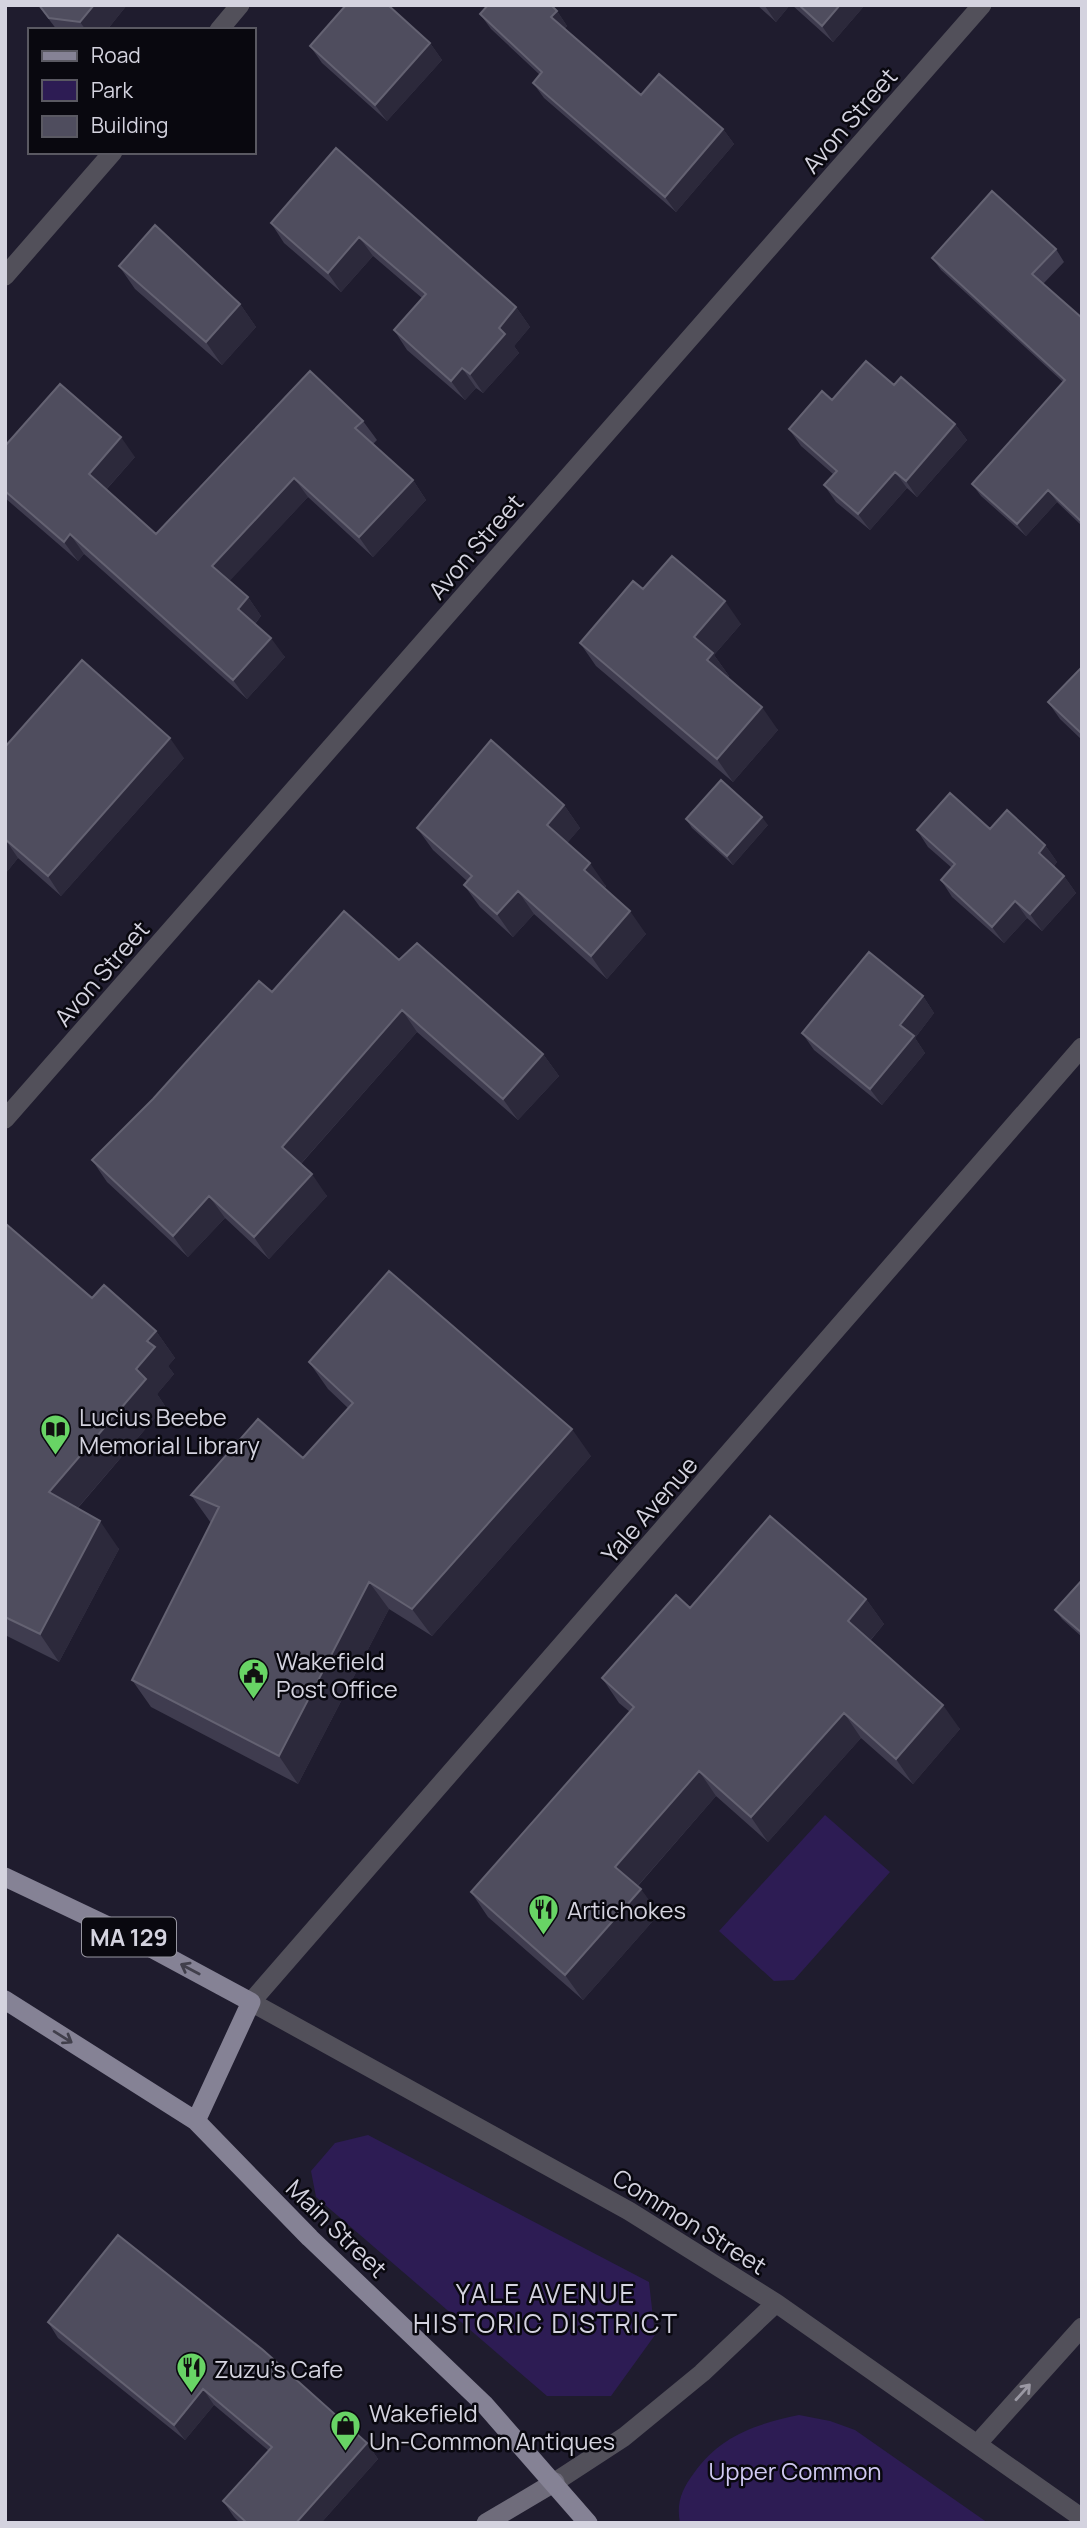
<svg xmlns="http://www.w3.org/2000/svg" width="1087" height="2528" viewBox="0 0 1087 2528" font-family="Manrope,sans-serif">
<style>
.green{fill:#2d1c54}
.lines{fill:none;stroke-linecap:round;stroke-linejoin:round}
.minor{stroke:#52505a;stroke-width:19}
.tertiary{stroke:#52505a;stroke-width:19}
.secondary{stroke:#6f6c7b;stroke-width:19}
.primary{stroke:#858295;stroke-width:19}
.wall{fill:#3f3c4f}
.shaded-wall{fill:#2c293b}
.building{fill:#4f4d5e;stroke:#646272;stroke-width:2}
.oneway{stroke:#413f4b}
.oneway2{stroke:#9a98a3}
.labels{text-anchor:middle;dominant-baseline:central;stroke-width:5;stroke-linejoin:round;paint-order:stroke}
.shield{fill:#09080f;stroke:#9796a1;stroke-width:2}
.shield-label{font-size:23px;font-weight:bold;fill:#d4d3df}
.street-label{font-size:24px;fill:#d4d3df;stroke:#09080f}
.poi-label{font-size:24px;fill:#d4d3df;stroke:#09080f;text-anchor:start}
.park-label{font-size:24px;fill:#d0c9f2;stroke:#09080f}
.neighbourhood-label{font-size:26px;letter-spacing:2px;fill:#d4d3df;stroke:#09080f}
</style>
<rect width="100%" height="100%" fill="#1f1c2e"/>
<path class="green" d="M825 1815 890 1872 794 1980 774 1981 719 1931Z
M368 2135 649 2282 655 2335 611 2396H547L316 2197 311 2171 335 2143Z
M799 2415 830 2421 855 2430 988 2523H680C676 2503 682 2489 694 2473 720 2436 756 2424 799 2415Z"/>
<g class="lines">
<path class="minor" d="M219 30 240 5
M5 276 113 152
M5 1119 982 5
M251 2002 1082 1047"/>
<path class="tertiary" d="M251 2002 629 2211 776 2303 1082 2518
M978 2443 1082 2327
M555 2482 624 2437 702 2373 776 2303"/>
<path class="secondary" d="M486 2523 555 2482"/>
<path class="primary" d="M5 1877 125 1934 251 2002 196 2121
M5 2000 196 2121 310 2238 484 2404 588 2523"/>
</g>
<path class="wall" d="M38 5H127L107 30H57Z
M757 5H790L776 22Z
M792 5H865L833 42Z
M557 11 567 26 564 29 641 95 723 129 734 144 676 212 544 98 533 83 540 75 491 29 480 14Z
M430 43 442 60 387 121 322 63 310 46Z
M336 148 516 307 530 327 514 346 519 353 483 393 476 388 465 400 407 350 394 330 422 298 373 256 341 292 284 243 271 223Z
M1056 249 1064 262 1043 284 1082 318V526L1057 502 1026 536 981 496 972 484 1063 382 941 270 932 258Z
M119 266 240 304 256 327 222 365 135 289Z
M894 385 955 424 967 440 917 497 907 488 870 530 836 502 824 485 833 474 801 446 789 429 832 400Z
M363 421 377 440 373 444 413 480 426 500 373 557 308 497 229 581 248 597 261 616 255 624 285 657 247 699 84 554 78 561 5 498V446L135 457 106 490 156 534Z
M643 589 741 624 714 655 729 676 728 677 778 730 733 782 596 666 580 643Z
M1082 667V740L1060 719 1048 702Z
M5 747 184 758 61 896 18 858 5 874Z
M564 805 580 828 567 843 606 886 605 888 646 934 607 979 534 914 513 937 480 907 464 885 467 881 433 850 417 828Z
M686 819 768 825 733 865 692 828Z
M917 830 1045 845 1057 862 1054 866 1064 876 1076 893 1042 931 1027 918 1004 943 952 897 941 880 952 868 928 847Z
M399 960 543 1054 559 1076 518 1120 417 1032 301 1164 327 1196 269 1259 225 1218 188 1257 107 1182 92 1160 272 992Z
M923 996 934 1013 915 1038 925 1053 882 1105 814 1050 802 1033Z
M5 1225 92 1298 156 1331 175 1358 168 1366 174 1374 157 1394 165 1406 78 1508 119 1549 59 1662 5 1635Z
M309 1362 591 1456 432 1636 389 1609 298 1784 151 1707 132 1680 211 1523 191 1495 303 1458 348 1408 328 1389Z
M1082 1580V1637L1062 1619 1055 1610Z
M866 1599 884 1624 870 1641 960 1729 913 1784 861 1738 768 1842 716 1796 638 1886 659 1914 583 2000 488 1917 471 1892 630 1712 619 1703 602 1678 690 1608Z
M48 2322 367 2443 378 2459 321 2523H240L234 2517 223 2501 269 2451 214 2405 185 2440 58 2338Z"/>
<path class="shaded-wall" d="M94 5H127L107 30H86L80 22Z
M766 5H790L776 22 765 6Z
M840 5H865L833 42 822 26Z
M557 11 567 26 561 32 551 17Z
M430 43 442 60 387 121 375 105Z
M723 129 734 144 676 212 665 197Z
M359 237 373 256 341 292 328 273Z
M240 304 256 327 222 365 206 342Z
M516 307 530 327 514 346 519 353 483 393 470 374 499 328Z
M462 368 476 388 465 400 451 381Z
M955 424 967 440 917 497 906 481Z
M121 437 135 457 102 494 89 474Z
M895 472 907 488 870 530 858 514Z
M294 478 308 497 226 585 212 566Z
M413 480 426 500 373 557 359 537Z
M1048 490 1057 502 1026 536 1017 524Z
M70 534 84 554 78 561 64 542Z
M248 597 261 616 251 628 238 609Z
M725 601 741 624 714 655 729 676 723 683 707 660 694 637Z
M271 638 285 657 247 699 233 680Z
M762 707 778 730 733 782 717 759Z
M170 738 184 758 61 896 48 876Z
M564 805 580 828 563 848 547 825Z
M762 817 768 825 733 865 727 856Z
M5 839 18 858 5 874Z
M1045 845 1057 862 1051 869 1039 853Z
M590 863 606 886 600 893 584 870Z
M1064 876 1076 893 1042 931 1030 914Z
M518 891 534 914 513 937 497 914Z
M1015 901 1027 918 1004 943 992 927Z
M630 911 646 934 607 979 591 956Z
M923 996 934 1013 915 1038 925 1053 882 1105 870 1089 900 1025Z
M402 1010 417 1032 297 1168 282 1147Z
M543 1054 559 1076 518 1120 503 1099Z
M312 1174 327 1196 269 1259 254 1237Z
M209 1196 225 1218 188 1257 173 1236Z
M156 1331 175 1358 168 1366 174 1374 157 1394 165 1406 68 1519 49 1492 136 1369 147 1341Z
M572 1429 591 1456 432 1636 412 1609Z
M100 1521 119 1549 59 1662 40 1634Z
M369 1582 389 1609 298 1784 279 1756Z
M866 1599 884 1624 865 1646 848 1621Z
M943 1705 960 1729 913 1784 896 1759Z
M844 1713 861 1738 768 1842 751 1817Z
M699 1771 716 1796 633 1891 615 1867Z
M641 1889 659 1914 583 2000 565 1975Z
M203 2389 214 2405 185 2440 174 2425Z
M367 2443 378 2459 321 2523H296Z"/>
<path class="building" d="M39 5H94L80 22 49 18Z
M346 5H388L430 43 375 105 310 46Z
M488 5H551L557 11 551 17 641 95 659 74 723 129 665 197 533 83 542 72 480 14Z
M799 5H840L822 26Z
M336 148 516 307 499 328 505 334 470 374 462 368 451 381 394 330 426 294 359 237 328 273 271 223Z
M992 191 1056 249 1032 274 1082 318V522L1048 490 1017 524 972 484 1065 380 932 258Z
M155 225 240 304 206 342 119 266Z
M866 361 894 385 901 377 955 424 906 481 895 472 858 514 824 485 837 471 789 429 822 391 832 400Z
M310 371 363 421 355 428 413 480 359 537 294 478 212 566 248 597 238 609 271 638 233 680 70 534 64 542 5 491V446L60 384 121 437 89 474 156 534Z
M672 556 725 601 694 637 713 653 707 660 762 707 717 759 580 643 633 581 643 589Z
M82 660 170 738 48 876 5 839V747Z
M1082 667V734L1048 702Z
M491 740 564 805 547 825 590 863 584 870 630 911 591 956 518 891 497 914 464 885 472 876 417 828Z
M721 780 762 817 727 856 686 819Z
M950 793 990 829 1007 810 1045 845 1039 853 1064 876 1030 914 1015 901 992 927 941 880 955 864 917 830Z
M344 911 399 960 417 943 543 1054 503 1099 402 1010 282 1147 312 1174 254 1237 209 1196 173 1236 92 1160 153 1099 259 981 272 992Z
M869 952 923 996 900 1025 914 1036 870 1089 802 1033Z
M6 1224 92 1298 104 1285 156 1331 147 1341 155 1347 136 1369 146 1379 49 1492 100 1521 40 1634 5 1617V1225Z
M389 1271 572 1429 412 1609 369 1582 279 1756 132 1680 219 1507 191 1495 258 1419 303 1458 353 1403 309 1362Z
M770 1516 866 1599 848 1621 943 1705 896 1759 844 1713 751 1817 699 1771 615 1867 641 1889 565 1975 471 1892 634 1707 602 1678 676 1595 690 1608Z
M1082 1580V1633L1055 1610Z
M118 2235 263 2350 367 2443 296 2523H247L223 2501 272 2447 203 2389 174 2425 48 2322Z"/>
<defs><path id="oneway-shaft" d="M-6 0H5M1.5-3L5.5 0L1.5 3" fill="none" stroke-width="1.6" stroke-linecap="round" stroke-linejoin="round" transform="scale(1.75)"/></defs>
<g class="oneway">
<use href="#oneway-shaft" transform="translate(190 1969) rotate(-152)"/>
<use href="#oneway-shaft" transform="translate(63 2037) rotate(32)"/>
</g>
<use class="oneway2" href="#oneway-shaft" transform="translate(1023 2392) rotate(-48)"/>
<defs>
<symbol id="library-pin" viewBox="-11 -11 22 30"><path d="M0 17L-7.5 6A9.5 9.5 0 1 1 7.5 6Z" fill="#68d465" stroke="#09080f"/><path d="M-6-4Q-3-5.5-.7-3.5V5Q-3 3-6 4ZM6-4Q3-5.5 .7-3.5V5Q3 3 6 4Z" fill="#111"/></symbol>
<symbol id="civic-pin" viewBox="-11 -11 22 30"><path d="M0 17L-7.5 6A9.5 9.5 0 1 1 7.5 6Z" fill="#68d465" stroke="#09080f"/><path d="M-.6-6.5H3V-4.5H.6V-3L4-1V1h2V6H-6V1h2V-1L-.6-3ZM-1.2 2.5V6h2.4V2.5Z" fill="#111"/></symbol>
<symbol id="restaurant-pin" viewBox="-11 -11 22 30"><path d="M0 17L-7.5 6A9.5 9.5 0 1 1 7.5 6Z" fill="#68d465" stroke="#09080f"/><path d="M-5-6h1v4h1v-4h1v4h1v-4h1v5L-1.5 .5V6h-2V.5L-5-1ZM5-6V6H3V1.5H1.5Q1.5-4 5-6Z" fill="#111"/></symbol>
<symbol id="shop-pin" viewBox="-11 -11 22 30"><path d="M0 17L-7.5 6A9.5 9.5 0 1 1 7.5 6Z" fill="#68d465" stroke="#09080f"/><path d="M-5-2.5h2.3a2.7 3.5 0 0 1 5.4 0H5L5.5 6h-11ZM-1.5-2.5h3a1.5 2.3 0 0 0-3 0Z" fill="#111"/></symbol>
</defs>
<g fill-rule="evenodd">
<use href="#library-pin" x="38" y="1412" width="35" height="47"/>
<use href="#civic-pin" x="236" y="1656" width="35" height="47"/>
<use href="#restaurant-pin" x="526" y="1892" width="35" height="47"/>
<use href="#restaurant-pin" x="174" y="2350" width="35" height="47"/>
<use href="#shop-pin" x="328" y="2408" width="35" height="47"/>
</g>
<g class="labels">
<rect class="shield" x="82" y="1917.5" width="94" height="39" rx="5"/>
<g class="shield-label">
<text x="129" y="1937">MA 129</text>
</g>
<g class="street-label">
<text transform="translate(849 120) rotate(-49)">Avon Street</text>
<text transform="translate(475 546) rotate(-49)">Avon Street</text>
<text transform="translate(101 973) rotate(-49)">Avon Street</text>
<text transform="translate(649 1509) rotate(-49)">Yale Avenue</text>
<text transform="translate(690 2221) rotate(32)">Common Street</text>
<text transform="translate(337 2228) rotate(44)">Main Street</text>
</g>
<g class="poi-label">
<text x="79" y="1416">Lucius Beebe<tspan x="79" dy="28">Memorial Library</tspan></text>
<text x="276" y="1660">Wakefield<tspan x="276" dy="28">Post Office</tspan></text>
<text x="567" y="1909">Artichokes</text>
<text x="214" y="2368">Zuzu's Cafe</text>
<text x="369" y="2412">Wakefield<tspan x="369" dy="28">Un-Common Antiques</tspan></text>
</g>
<g class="park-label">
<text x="795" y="2470">Upper Common</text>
</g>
<g class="neighbourhood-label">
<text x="546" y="2293">YALE AVENUE<tspan x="546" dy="30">HISTORIC DISTRICT</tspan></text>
</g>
</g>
<rect width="1087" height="2528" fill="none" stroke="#d4d3df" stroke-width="14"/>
<rect x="28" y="28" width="228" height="126" fill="#09080f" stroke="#5a5962" stroke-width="2"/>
<rect x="42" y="51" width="35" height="10" fill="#858295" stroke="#5a5962" stroke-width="2"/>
<text x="91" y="63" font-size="21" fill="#d4d3df">Road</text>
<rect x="42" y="80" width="35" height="21" fill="#2d1c54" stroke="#5a5962" stroke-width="2"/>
<text x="91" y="98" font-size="21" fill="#d4d3df">Park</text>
<rect x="42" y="116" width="35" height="21" fill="#4f4d5e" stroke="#5a5962" stroke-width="2"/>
<text x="91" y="133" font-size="21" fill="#d4d3df">Building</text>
</svg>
